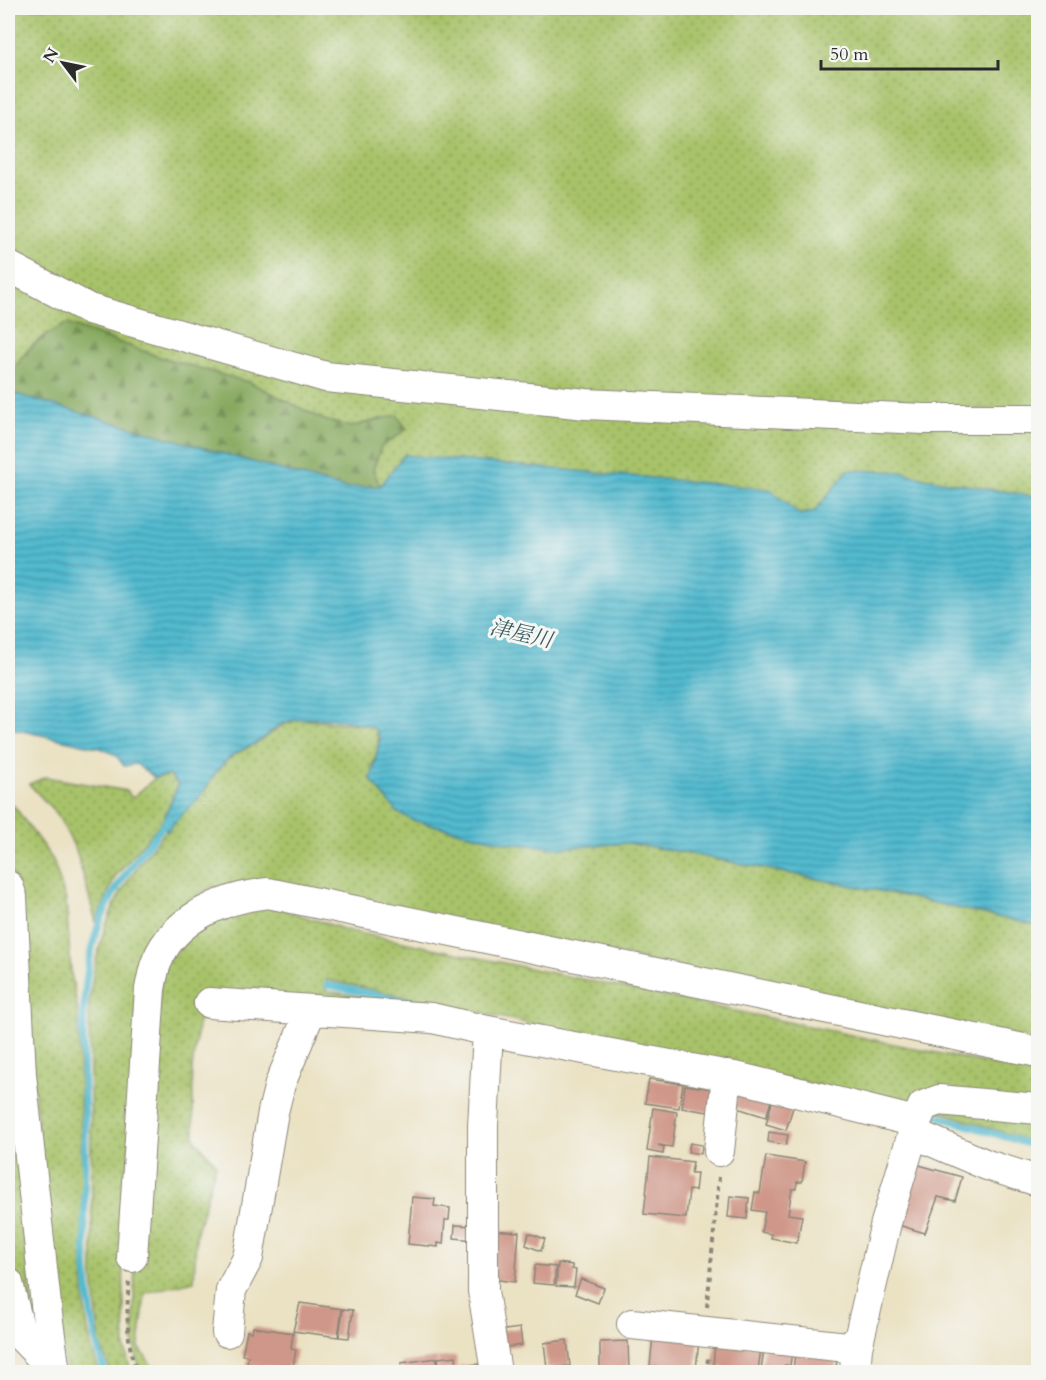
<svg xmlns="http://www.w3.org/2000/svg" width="1046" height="1380" viewBox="0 0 1046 1380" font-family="Cardo,'Noto Serif JP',serif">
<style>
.grass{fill:url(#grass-dots);stroke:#69764a;stroke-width:1.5}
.forest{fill:url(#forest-firs);stroke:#586a44;stroke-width:1.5}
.water{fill:url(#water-rules);stroke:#3e727d;stroke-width:1.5}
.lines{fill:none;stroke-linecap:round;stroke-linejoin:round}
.stream{stroke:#52bacf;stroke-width:7}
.building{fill:#cf9789}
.minor-casing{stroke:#8b8678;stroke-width:32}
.path{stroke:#8b8678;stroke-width:4;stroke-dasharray:4.5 4.5;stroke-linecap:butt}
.minor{stroke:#fff;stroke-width:30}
.labels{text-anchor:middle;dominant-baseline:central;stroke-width:6;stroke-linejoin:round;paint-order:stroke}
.water-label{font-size:21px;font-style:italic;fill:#395d64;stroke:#f6f6f2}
</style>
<defs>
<pattern id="grass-dots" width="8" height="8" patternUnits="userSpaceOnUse" patternTransform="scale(1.5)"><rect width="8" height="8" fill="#a7c269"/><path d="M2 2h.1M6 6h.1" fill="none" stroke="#889e57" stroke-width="1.8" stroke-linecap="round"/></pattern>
<pattern id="forest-firs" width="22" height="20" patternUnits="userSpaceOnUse" patternTransform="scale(1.5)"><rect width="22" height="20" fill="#85a85d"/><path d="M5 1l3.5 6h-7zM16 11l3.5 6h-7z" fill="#6d894d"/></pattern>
<pattern id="water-rules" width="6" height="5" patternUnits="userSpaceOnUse" patternTransform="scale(1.5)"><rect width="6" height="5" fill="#52bacf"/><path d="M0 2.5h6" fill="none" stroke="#4497a8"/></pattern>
</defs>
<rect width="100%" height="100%" fill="#f6f6f2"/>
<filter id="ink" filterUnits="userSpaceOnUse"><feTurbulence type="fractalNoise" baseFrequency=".0167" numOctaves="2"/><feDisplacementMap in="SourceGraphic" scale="12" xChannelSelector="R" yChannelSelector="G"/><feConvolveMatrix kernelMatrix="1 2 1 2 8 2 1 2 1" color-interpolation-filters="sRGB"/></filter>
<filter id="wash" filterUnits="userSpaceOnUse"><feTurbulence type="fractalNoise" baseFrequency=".008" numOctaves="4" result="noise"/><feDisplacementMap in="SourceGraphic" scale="24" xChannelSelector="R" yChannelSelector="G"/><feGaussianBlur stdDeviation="1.35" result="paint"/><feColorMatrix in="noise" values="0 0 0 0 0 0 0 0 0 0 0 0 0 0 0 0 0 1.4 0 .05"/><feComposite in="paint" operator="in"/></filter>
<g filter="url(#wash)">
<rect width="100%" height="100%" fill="#ebe2c4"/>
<path class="grass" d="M8 8H1038V411L585 396 326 369 80 295 8 258Z
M8 276 328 385 1038 426V497L924 478 904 472 848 470 815 511 799 515 770 489 380 486 373 470 381 447 407 429 379 419 351 427 324 420 251 383 160 357 67 324C33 340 19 354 8 389Z
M299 719 366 725 375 729C382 743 377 755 371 769L425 823 508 843 559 848 628 843 670 850 890 893 1038 926V1041L267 882C247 883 225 882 207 890 188 899 154 927 144 946 136 964 135 988 138 1006L123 1258 125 1349 131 1372H111L100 1345 93 1277 89 1004C99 915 122 881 180 814 186 808 195 803 200 796 208 787 213 775 221 765 231 753 246 750 259 741 275 732 280 724 299 719Z
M170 775 178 785 163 820 115 877 96 922 76 850 57 814 29 784 46 777 127 791 132 798 155 778Z
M8 802 15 807 53 860 66 901 71 973 78 1011C80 1078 81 1146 83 1213 84 1266 79 1323 100 1372H67L54 1311 16 881 8 866Z
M266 904 350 931 1038 1074V1104L914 1106 327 980 326 991 433 1010 208 1006 199 1019 192 1068 194 1138 216 1164 196 1235 194 1281 145 1293 139 1347 156 1372H140L133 1341 135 1260 162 967 201 923Z
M8 1028 32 1307H23L8 1250Z
M933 1109 1038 1115V1144Z"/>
<path class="forest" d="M66 324 160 357 251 383 324 420 351 427 397 415 407 429 381 447 373 470 380 486 344 488 8 392C12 358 38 338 66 324Z"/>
<path class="water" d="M8 392 344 488 380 486 404 455 770 489 800 515 815 511 848 470 904 472 924 478 1038 497V926L890 893 670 850 628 843 559 848 508 843 412 820 398 813 371 780 380 738 375 729C355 719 306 715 284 723 274 727 267 737 258 742 245 749 233 753 223 764 213 773 208 788 199 798 188 809 177 818 167 832L163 820 178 785 170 775 155 778 136 764 124 766 116 755 101 748 8 728Z"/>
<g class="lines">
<path class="stream" d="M327 985 416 1003
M934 1115 1038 1147
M105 1372C80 1301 85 1204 85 1128 84 1065 77 994 96 933 109 889 141 854 169 818"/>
</g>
<g id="blocks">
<path class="building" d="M649 1079 683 1084 679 1108 645 1103Z
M685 1085 719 1090 715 1113 682 1108Z
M740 1085 773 1094 766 1117 734 1107Z
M774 1095 795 1101 786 1130 766 1124Z
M653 1108 677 1112 672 1147 658 1145 664 1147 663 1154 647 1151Z
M769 1132 788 1135 786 1145 768 1142Z
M690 1143 702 1145 701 1154 688 1152Z
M766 1156 805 1162 802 1182H797L796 1189H792L788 1214 802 1216 797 1243 771 1238V1234L761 1232 765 1212 752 1210 755 1192 760 1193Z
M650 1157 693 1162 691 1173H697L695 1191 689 1190 686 1218 644 1214Z
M912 1163 962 1177 955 1201 938 1197 925 1233 895 1224Z
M730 1196 749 1198 747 1219 728 1217Z
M412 1197 435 1199 434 1206 450 1208 449 1220H445L443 1244 438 1243V1247L408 1244Z
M455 1225 476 1226 475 1240 454 1238Z
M491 1230 519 1232 515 1282 490 1279Z
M529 1233 545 1239 541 1251 526 1245Z
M558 1263 572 1265V1269L576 1270 574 1287 556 1286Z
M535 1265 556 1267 554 1285 533 1283Z
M581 1279 604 1288 598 1303 575 1294Z
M300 1303 342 1309 338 1337 293 1331Z
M343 1309 353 1310 349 1338 339 1337Z
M253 1327 293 1333 291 1349 296 1350 293 1366 288 1365 287 1372H246L248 1356 242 1355 247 1331 252 1332Z
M520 1328 522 1345 500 1348 497 1331Z
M653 1335 699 1339 696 1370 650 1366Z
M567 1340 570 1366 547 1368 544 1343Z
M628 1341 629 1372H600V1342Z
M715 1343 761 1347 758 1372 713 1367Z
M764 1348 792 1350 790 1366 785 1365 784 1372H761Z
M795 1351 837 1355 836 1372H793Z
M456 1356 457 1368 439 1371 438 1358Z
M437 1358 438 1372H402L401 1363Z
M480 1364 481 1372H449L459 1370V1366Z"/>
</g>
</g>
<g filter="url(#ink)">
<use href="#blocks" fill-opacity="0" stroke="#8b8678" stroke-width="1.5"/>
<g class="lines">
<defs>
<path id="minor" d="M8 266 89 309 326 377 586 404 924 419H1038
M8 886 12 897 21 1074 47 1314 55 1372
M209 1003 432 1018 488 1031
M916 1122 923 1106 939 1100 1038 1109
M719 1151 727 1075
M132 1257 150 989C152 980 153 970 157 961 175 917 224 898 268 893L1038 1052
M8 1283 21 1336 55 1371
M632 1324 857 1348
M227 1332 231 1290 248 1258 273 1112 280 1084 311 1010
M496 1372 483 1291V1126L488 1031 740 1078 916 1122 913 1133 987 1165 1038 1181
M855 1372 857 1348 886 1223 913 1133"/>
</defs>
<use href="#minor" class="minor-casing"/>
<path class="path" d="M129 1282C126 1312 127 1343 136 1372
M707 1307 719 1177
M707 1372 708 1357"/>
<use href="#minor" class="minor"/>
</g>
</g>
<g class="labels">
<g class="water-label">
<text transform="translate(521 634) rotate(13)">津屋川</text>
</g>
</g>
<rect width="1046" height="1380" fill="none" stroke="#f6f6f2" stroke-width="30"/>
<g transform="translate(63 63) rotate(302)" stroke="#f6f6f2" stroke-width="4.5" paint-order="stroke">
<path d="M0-4.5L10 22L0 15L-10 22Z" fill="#2b2b2b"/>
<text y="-9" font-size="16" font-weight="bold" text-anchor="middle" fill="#2b2b2b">N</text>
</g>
<path d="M821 60v9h177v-9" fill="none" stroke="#2b2b2b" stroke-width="3"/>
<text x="830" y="60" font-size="18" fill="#2b2b2b" stroke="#f6f6f2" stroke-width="4.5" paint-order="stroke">50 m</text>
</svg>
